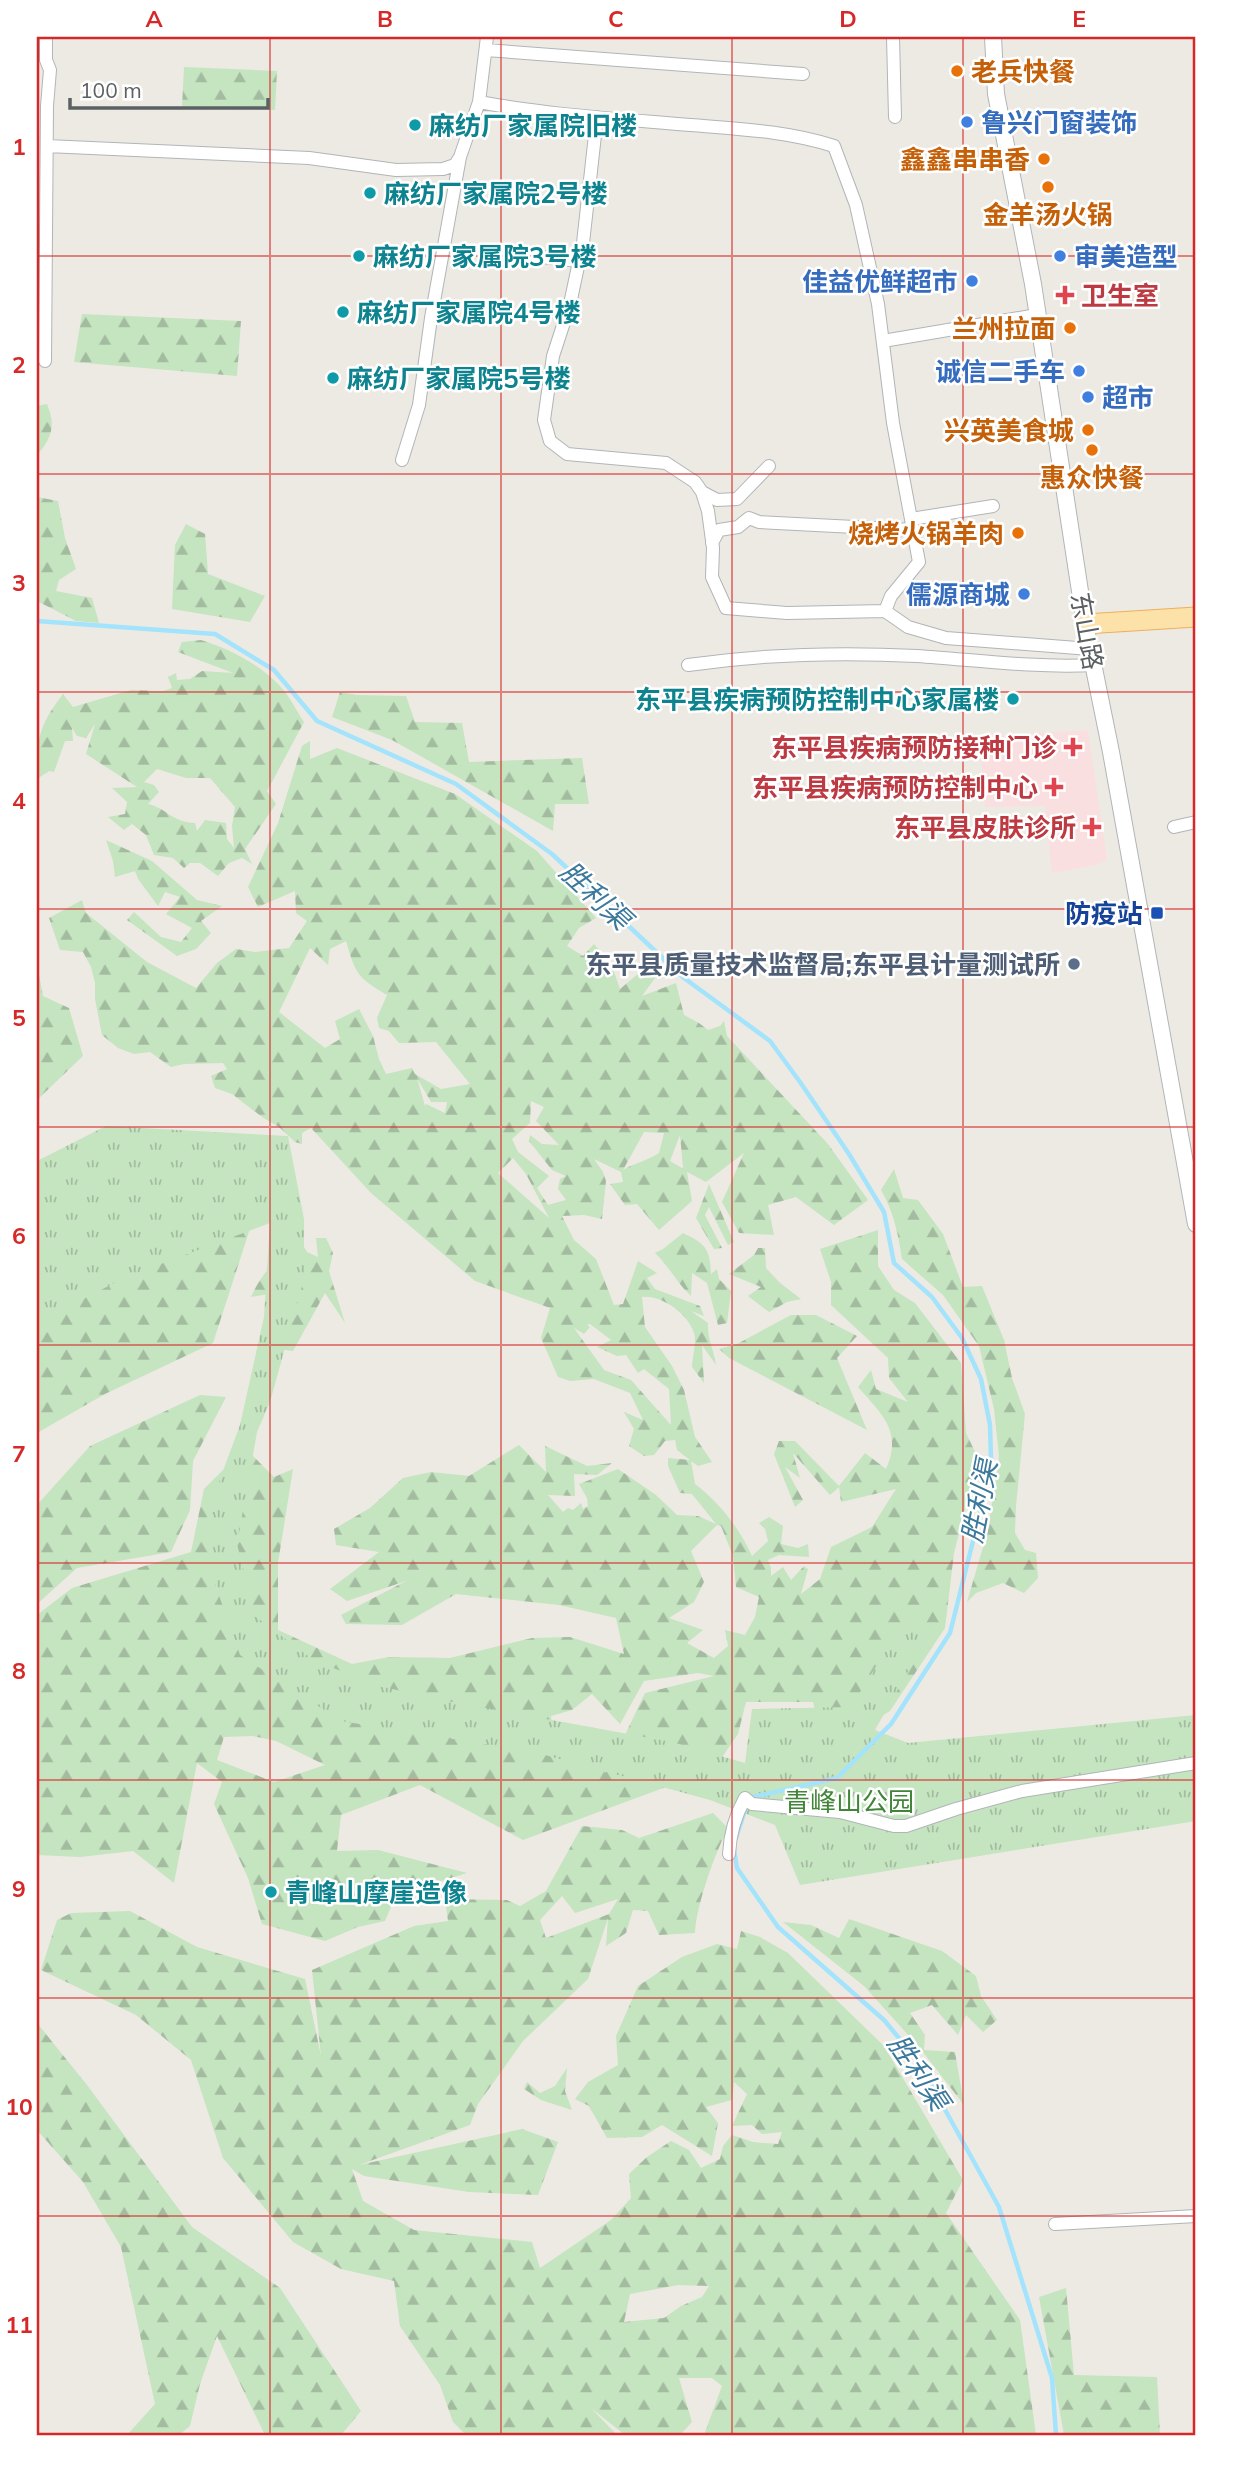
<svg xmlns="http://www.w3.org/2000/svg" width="1233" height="2472" viewBox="0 0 1233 2472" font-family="Mulish,'Noto Sans SC',sans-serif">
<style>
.education{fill:#e0dbd4}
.medical{fill:#fadfe1}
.forest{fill:url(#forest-firs);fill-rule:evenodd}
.park{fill:url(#park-tufts)}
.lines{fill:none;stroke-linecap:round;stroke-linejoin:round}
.stream{stroke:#a4e3fc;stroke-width:4.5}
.minor-casing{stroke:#b1b5b8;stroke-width:14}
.tertiary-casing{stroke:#b1b5b8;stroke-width:18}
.primary-casing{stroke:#edaf5d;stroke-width:21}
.minor{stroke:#fff;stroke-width:12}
.tertiary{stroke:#fff;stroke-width:16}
.primary{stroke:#fce2a9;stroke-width:19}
.grid{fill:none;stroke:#d62828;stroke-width:2;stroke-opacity:0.55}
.food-dot{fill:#e8710a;stroke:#fff;stroke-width:2.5}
.shop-dot{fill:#3f7fe0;stroke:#fff;stroke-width:2.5}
.culture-dot{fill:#0f9aa8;stroke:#fff;stroke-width:2.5}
.health-dot{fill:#e0444e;stroke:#fff;stroke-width:2.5}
.transit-dot{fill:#1a4fb4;stroke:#fff;stroke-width:2.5}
.service-dot{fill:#5c6f8a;stroke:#fff;stroke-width:2.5}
.labels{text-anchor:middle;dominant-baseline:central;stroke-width:5;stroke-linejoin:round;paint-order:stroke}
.food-label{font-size:26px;font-weight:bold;fill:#c56008;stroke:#fff;text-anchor:end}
.shop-label{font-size:26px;font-weight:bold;fill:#366cbe;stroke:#fff;text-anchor:start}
.culture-label{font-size:26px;font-weight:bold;fill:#0d838f;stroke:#fff;text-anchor:start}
.health-label{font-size:26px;font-weight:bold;fill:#be3a42;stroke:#fff;text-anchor:end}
.street-label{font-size:26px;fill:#5b6063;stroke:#fff}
.transit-label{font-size:26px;font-weight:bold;fill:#164399;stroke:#fff;text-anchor:end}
.service-label{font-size:26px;font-weight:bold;fill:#4e5e75;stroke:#fff;text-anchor:end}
.park-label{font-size:26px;fill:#408538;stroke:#fff}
.water-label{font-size:28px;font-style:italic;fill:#3c799c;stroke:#fff}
.neatline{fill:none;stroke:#d62828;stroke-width:2.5}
.grid-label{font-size:23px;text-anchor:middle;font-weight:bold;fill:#d62828}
</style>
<defs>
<pattern id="forest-firs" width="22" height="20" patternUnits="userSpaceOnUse" patternTransform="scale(1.75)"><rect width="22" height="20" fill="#c5e4c0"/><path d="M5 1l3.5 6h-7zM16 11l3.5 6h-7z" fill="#a3bca0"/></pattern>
<pattern id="park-tufts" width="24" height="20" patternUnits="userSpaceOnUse" patternTransform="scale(1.75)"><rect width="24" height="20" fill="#c5e4c0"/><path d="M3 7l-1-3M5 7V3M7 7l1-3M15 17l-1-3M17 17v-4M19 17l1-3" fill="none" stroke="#a3bca0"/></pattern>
</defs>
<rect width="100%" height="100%" fill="#edeae3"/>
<path class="education" d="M37 37 39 250H37Z"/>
<path class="medical" d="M1088 730 1107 859 1097 865 1052 873 1045 806 985 807 979 737Z"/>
<path class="forest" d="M184 67 277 71 275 110 182 107Z
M82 314 241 321 237 376 74 362Z
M47 404C56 425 52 438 37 455V406Z
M37 497 58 501 65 538 76 569 59 580 56 591 92 598 99 623 76 621 37 601Z
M186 524 205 534 208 574 265 596 250 622 172 609 175 545Z
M201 640C228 648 259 664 279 685 289 695 296 710 304 722L267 791 276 804 245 849 252 864 242 858 229 863 218 876 200 863H190L184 868 173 858 154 855 146 835 132 824 124 830 108 817 125 814 127 802 112 788 137 787 86 754 95 724 86 738 77 736 72 728 73 741H65L54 772 49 771 37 779C37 738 38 727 63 694L73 707 131 690 163 691 172 688 168 677 176 673 177 680 190 679 202 671 233 673 178 652 182 642ZM157 769 186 778H210L235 807 232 826 234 848 227 839 226 823 205 820 197 831 195 823C171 822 167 808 148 804L159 792 154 785 144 782Z
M340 692 357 695 406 696 415 722 462 723 469 762 582 758 589 804H555L553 831 392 740 332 717Z
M310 741V759L337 748 455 794 537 851 596 918 579 928 567 946 583 956 594 944 612 966 620 989 657 958 663 967 642 996 676 983 684 1015 699 1023 708 1030 720 1026 724 1021 727 1036 828 1144 868 1200 834 1225 796 1197 768 1205 774 1235 739 1233 722 1202 744 1153 706 1182 687 1172 692 1201 659 1230 637 1204 625 1205 610 1184 623 1182 621 1172 594 1159 603 1172 606 1181 602 1219 584 1215 562 1216 574 1240 596 1259 614 1305 623 1304 638 1261 657 1273 647 1278 655 1289 700 1306 704 1316 691 1311 708 1323C707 1339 714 1350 716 1365L702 1345 704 1383 692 1367C692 1358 697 1342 694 1333 688 1314 662 1295 642 1297L645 1327 672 1366 684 1390 695 1437 712 1462 698 1466 691 1461 695 1484C719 1502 740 1529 752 1556L768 1541 765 1529 759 1523 769 1517 783 1526 781 1544 798 1548 808 1544 809 1557 779 1555 768 1560 771 1568V1576L783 1567 791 1580 804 1566 808 1569 801 1594 820 1579 831 1547 872 1527 896 1489 841 1502 839 1487 830 1495 793 1453 800 1478 785 1467 803 1500 795 1507 774 1454 779 1441H795L839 1486 865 1453 886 1469C903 1430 881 1414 858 1387L871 1370 876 1389 908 1402 889 1378 888 1358 831 1305V1282L820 1249 878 1230V1266L894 1290 915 1303 961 1363 966 1433 978 1458 954 1553 945 1628 890 1711 825 1751 813 1702H746L738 1734 714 1769 624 1737 645 1693 714 1676 698 1673 644 1681 620 1724 592 1694 572 1710 551 1716 553 1740 600 1758 605 1773 612 1762 674 1784 523 1840 420 1785 341 1815 337 1851 378 1850 467 1873 396 1895 385 1921 358 1927 325 1941 262 1924 248 1878 214 1804 222 1782 197 1763 174 1883 133 1851 80 1857 37 1855V1615L72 1588 191 1552 204 1489 245 1448 274 1477 293 1469 278 1563V1630L352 1664 389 1657 450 1658 532 1638 570 1637 624 1654 616 1618 559 1605 456 1594 402 1625 346 1624 341 1615 406 1581 347 1601 330 1589 379 1552 336 1545 334 1529 370 1508 403 1478 431 1472 469 1476 519 1445 546 1472 545 1446 587 1466 612 1463 597 1475 574 1474 575 1496 548 1495 563 1512 568 1508 573 1510 581 1503 583 1509 588 1506 587 1498 579 1484 618 1469 656 1495 677 1515 698 1516 716 1524 692 1494 680 1493 668 1466V1458L690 1460 677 1450 675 1440 665 1441 654 1455 644 1456 629 1446 634 1429 624 1412 643 1420 630 1393 594 1379 570 1381 558 1377 541 1338 550 1308 475 1281 371 1193 311 1128 302 1133V1144L295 1142 279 1127 262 1117 232 1094 215 1088 211 1076 227 1069 223 1063 184 1064 171 1067 150 1052 134 1054 118 1048 102 1035 95 999V983L91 967 83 952 60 950 49 918 82 900 86 913 147 962 196 988 217 963 236 949 255 952 289 948 307 921 296 913 295 891 258 907 248 887 278 823 302 746ZM346 941C356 975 357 977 387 995L377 1018 379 1028 389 1031 399 1043 436 1042 470 1084 441 1089 415 1074 412 1068 386 1074 379 1059 373 1036 359 1009 335 1021 340 1039 325 1048 279 1012 310 948 328 965 330 949ZM417 1078 431 1102H447L445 1113 426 1104 425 1106ZM531 1101 544 1107 536 1121 559 1145 542 1144 530 1135 529 1141 552 1170 566 1176 560 1179 558 1189 566 1200 548 1205 537 1188 549 1176 518 1152 512 1139 530 1123ZM644 1132 664 1133 659 1153C647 1161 634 1163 623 1170ZM680 1135 683 1168H682L670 1161ZM513 1158 526 1174 549 1218 498 1173ZM590 1324 611 1340 597 1347 617 1356 626 1355 638 1373 644 1369 669 1389 671 1425 631 1380 604 1370 574 1328 584 1334 590 1327 587 1325ZM717 1525 721 1526 733 1556 736 1587 759 1597 755 1617 745 1635 725 1630 728 1646 714 1658 687 1643 703 1630 669 1618 694 1602 704 1582 691 1551ZM253 1736 276 1741 325 1765 274 1782 217 1760 224 1737Z
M106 840 152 861 197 900 222 906 201 921 211 933 196 949 177 956 127 920 134 912 161 937 181 942 192 928 166 914 180 897 165 892 158 906 138 879 135 871 115 877 113 861Z
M37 964 43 996 69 1008 83 1056 37 1100Z
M894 1169 903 1198 918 1200 943 1234 963 1287 982 1286 1004 1340 1012 1378 1025 1414 1016 1506 1015 1533 1025 1550 1036 1553 1038 1578 1024 1593 1003 1583 976 1593 967 1602 988 1530 999 1456 994 1409 979 1346 943 1295 902 1259C898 1233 894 1213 881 1190Z
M709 1184 734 1242 728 1245 709 1207 705 1215 722 1248 714 1249 696 1218Z
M255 1213 213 1343 105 1394 37 1433V1269Z
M683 1233C706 1244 710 1249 711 1274L717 1269 719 1279 731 1291 727 1323 718 1325 707 1283 692 1273 691 1296C676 1282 669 1266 655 1253L663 1249Z
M316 1238H326L333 1253 329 1271 345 1323 325 1293 293 1351 278 1349 268 1294 251 1297C262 1272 278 1257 300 1240L307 1252 318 1257Z
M758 1248H765L766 1268 780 1283 801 1299 787 1302 769 1312 748 1296 761 1287 729 1274 754 1255Z
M791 1315H816L857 1336 837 1358 867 1430 729 1358 719 1349 737 1344Z
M200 1395 226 1397 193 1461 190 1510 171 1552 77 1568 37 1604V1505L90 1446Z
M713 1813 728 1828C715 1853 696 1906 695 1933L659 1935 648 1911 633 1910 626 1933 606 1946 608 1918 588 1979 523 2041 478 2104 470 2125 359 2165 522 2129 558 2142 538 2195 469 2192 364 2176 352 2169 363 2201 414 2230 532 2242 540 2268 611 2220 631 2198 629 2174 647 2157 671 2141 689 2150 701 2168 720 2159 723 2146 732 2135 753 2142 778 2144 782 2132 762 2134 752 2125 732 2126 747 2094 734 2082 732 2100 706 2107 718 2123 712 2156 662 2125 642 2137 607 2138 589 2106 575 2099 588 2082 618 2065 616 2036 638 1986 682 1957 717 1944 737 1949 741 1931 760 1937 788 1953 884 2046 963 2180 946 2213 1020 2320 1036 2435H704L722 2386 712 2378H679L692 2422 680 2435H625L591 2408 617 2435H466L453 2422 440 2385 400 2326 394 2281 341 2269 293 2242 223 2158 191 2060 136 2015 41 1970 57 1920 71 1913 130 1911 197 1947 305 1979 321 2056 312 1970 414 1926 448 1921 445 1899 507 1900 520 1906 546 1891 582 1826 622 1830 639 1838ZM562 1896 575 1913 618 1899 609 1914 546 1938 540 1920ZM678 2285 709 2286 702 2297 681 2306 664 2318 624 2322 630 2294Z
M849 1919 942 1951 976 1976 981 1996 997 2020 983 2032 966 2015 958 2035 932 2005 910 2013 925 2035 924 2050 955 2052 964 2105 919 2047 864 1986 783 1922 811 1925 839 1938Z
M37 2023 87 2085 192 2227 280 2288 361 2411 341 2435H271L264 2433 217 2336 200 2384 190 2426 179 2435H127L155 2404 121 2247 83 2182 37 2130Z
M567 2068 565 2091 572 2110 541 2100 524 2089 527 2082 540 2093 555 2086Z
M1066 2288 1074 2375 1157 2377 1160 2435H1064L1039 2297Z"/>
<path class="park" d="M106 1126 288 1136 304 1219V1279L270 1402 257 1432 237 1544 255 1616 312 1659 374 1685 447 1701 672 1742 745 1763 752 1709 851 1707 900 1627 932 1629 875 1730 908 1743 1196 1715V1821L800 1885 775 1825 710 1800 534 1752 341 1721 240 1655 215 1584 211 1503 240 1425 264 1317 270 1223 126 1277 37 1323V1161Z"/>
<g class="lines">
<path class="stream" d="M37 621 215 634 274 670 317 721 456 784 552 854 684 978 770 1041 800 1082 849 1154 884 1212 894 1263 932 1297 962 1338 981 1379 990 1425 991 1459 987 1485 950 1633 891 1724 837 1778 753 1797 751 1800
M736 1838 745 1810
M734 1850 737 1868 778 1927 884 2020 918 2061 999 2207 1052 2378 1056 2435"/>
<defs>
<path id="minor" d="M893 37 895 117
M486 50 803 74
M479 102C549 115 621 119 691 125 740 129 787 131 834 146L856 205 878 304 893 423 919 562 891 596 885 611
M597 117 583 243 570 304 553 356 544 420 550 441 567 454 666 463 695 482 702 492 708 511 713 548 712 577 726 608 787 613 885 611 908 627 946 638 1090 649
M47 146 309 158 396 170 443 169 455 165 460 157
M495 252 579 261
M883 341 1037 315
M45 361 47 106 50 70 46 60V37
M402 460 419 405 431 318 460 157 479 102 487 37
M702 492 717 500 737 499 769 466
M911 519 993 506
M712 543 719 530 738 527 749 518 759 522 913 530
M688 665C764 654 840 652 917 656 976 660 1034 668 1093 665
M1174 827 1196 822
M729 1854C730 1833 735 1816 745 1798L752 1804 840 1812 894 1826H906L956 1809 1022 1791 1196 1763
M1055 2224 1196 2216"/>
<path id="tertiary" d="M993 37 996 94 1033 284 1085 624 1111 752 1196 1224"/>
<path id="primary" d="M1085 624 1196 617"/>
</defs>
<use href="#minor" class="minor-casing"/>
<use href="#tertiary" class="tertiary-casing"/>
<use href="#primary" class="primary-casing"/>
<use href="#minor" class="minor"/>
<use href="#tertiary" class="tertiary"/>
<use href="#primary" class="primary"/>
</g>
<path class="grid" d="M270 37V2435M501 37V2435M732 37V2435M963 37V2435M37 256H1196M37 474H1196M37 692H1196M37 909H1196M37 1127H1196M37 1345H1196M37 1563H1196M37 1780H1196M37 1998H1196M37 2216H1196"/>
<g class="food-dot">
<circle cx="957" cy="71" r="7"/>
<circle cx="1044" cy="159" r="7"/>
<circle cx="1048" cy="187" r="7"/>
<circle cx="1070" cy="328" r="7"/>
<circle cx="1088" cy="430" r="7"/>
<circle cx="1092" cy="450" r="7"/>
<circle cx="1018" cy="533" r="7"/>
</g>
<g class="shop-dot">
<circle cx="967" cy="122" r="7"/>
<circle cx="1060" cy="256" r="7"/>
<circle cx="972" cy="281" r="7"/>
<circle cx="1079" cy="371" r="7"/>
<circle cx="1088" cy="397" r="7"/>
<circle cx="1024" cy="594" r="7"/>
</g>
<g class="culture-dot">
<circle cx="415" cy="125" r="7"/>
<circle cx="370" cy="193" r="7"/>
<circle cx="359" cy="256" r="7"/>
<circle cx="343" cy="312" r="7"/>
<circle cx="333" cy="378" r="7"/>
<circle cx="1013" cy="699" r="7"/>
<circle cx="271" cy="1892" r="7"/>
</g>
<g class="health-dot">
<path d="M1061.5 284.5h7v7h7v7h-7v7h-7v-7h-7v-7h7z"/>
<path d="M1069.5 736.5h7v7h7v7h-7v7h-7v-7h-7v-7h7z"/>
<path d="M1050.5 776.5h7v7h7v7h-7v7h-7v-7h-7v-7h7z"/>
<path d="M1088.5 816.5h7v7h7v7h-7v7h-7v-7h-7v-7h7z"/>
</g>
<rect class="transit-dot" x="1150" y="906" width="14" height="14" rx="3.5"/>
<circle class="service-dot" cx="1074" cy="964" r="7"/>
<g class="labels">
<g class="food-label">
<text x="971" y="71" text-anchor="start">老兵快餐</text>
<text x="1030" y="159">鑫鑫串串香</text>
<text x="1048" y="214" text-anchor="middle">金羊汤火锅</text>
<text x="1056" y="328">兰州拉面</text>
<text x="1074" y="430">兴英美食城</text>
<text x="1092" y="477" text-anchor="middle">惠众快餐</text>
<text x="1004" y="533">烧烤火锅羊肉</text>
</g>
<g class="shop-label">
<text x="981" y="122">鲁兴门窗装饰</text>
<text x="1074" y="256">审美造型</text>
<text x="958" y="281" text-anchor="end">佳益优鲜超市</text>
<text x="1065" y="371" text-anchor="end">诚信二手车</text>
<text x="1102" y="397">超市</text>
<text x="1010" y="594" text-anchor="end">儒源商城</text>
</g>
<g class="culture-label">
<text x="429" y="125">麻纺厂家属院旧楼</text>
<text x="384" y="193">麻纺厂家属院2号楼</text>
<text x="373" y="256">麻纺厂家属院3号楼</text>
<text x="357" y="312">麻纺厂家属院4号楼</text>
<text x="347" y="378">麻纺厂家属院5号楼</text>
<text x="999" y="699" text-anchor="end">东平县疾病预防控制中心家属楼</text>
<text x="285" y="1892">青峰山摩崖造像</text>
</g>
<g class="health-label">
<text x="1081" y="295" text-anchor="start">卫生室</text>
<text x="1057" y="747">东平县疾病预防接种门诊</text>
<text x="1038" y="787">东平县疾病预防控制中心</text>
<text x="1076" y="827">东平县皮肤诊所</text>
</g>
<g class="street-label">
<text transform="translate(1087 631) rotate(80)">东山路</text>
</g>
<g class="transit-label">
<text x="1143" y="913">防疫站</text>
</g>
<g class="service-label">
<text x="1060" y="964">东平县质量技术监督局;东平县计量测试所</text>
</g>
<g class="park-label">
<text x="849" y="1801">青峰山公园</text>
</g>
<g class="water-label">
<text transform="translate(596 895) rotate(43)">胜利渠</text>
<text transform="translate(979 1501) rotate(-79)">胜利渠</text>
<text transform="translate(919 2072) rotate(56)">胜利渠</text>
</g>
</g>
<rect width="1233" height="2472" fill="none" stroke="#ffffff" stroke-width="77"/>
<path d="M70 98v10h198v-10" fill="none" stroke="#5b6063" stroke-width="3.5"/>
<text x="80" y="98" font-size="21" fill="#5b6063" stroke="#ffffff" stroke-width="5" paint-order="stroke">100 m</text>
<rect x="38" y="38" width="1156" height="2396" class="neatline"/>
<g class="grid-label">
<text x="154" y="27">A</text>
<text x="385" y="27">B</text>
<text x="616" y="27">C</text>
<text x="848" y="27">D</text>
<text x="1079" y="27">E</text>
<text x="19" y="155">1</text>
<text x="19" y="373">2</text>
<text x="19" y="591">3</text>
<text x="19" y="809">4</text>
<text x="19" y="1026">5</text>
<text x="19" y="1244">6</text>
<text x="19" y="1462">7</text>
<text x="19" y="1679">8</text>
<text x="19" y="1897">9</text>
<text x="19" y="2115">10</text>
<text x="19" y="2333">11</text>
</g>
</svg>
